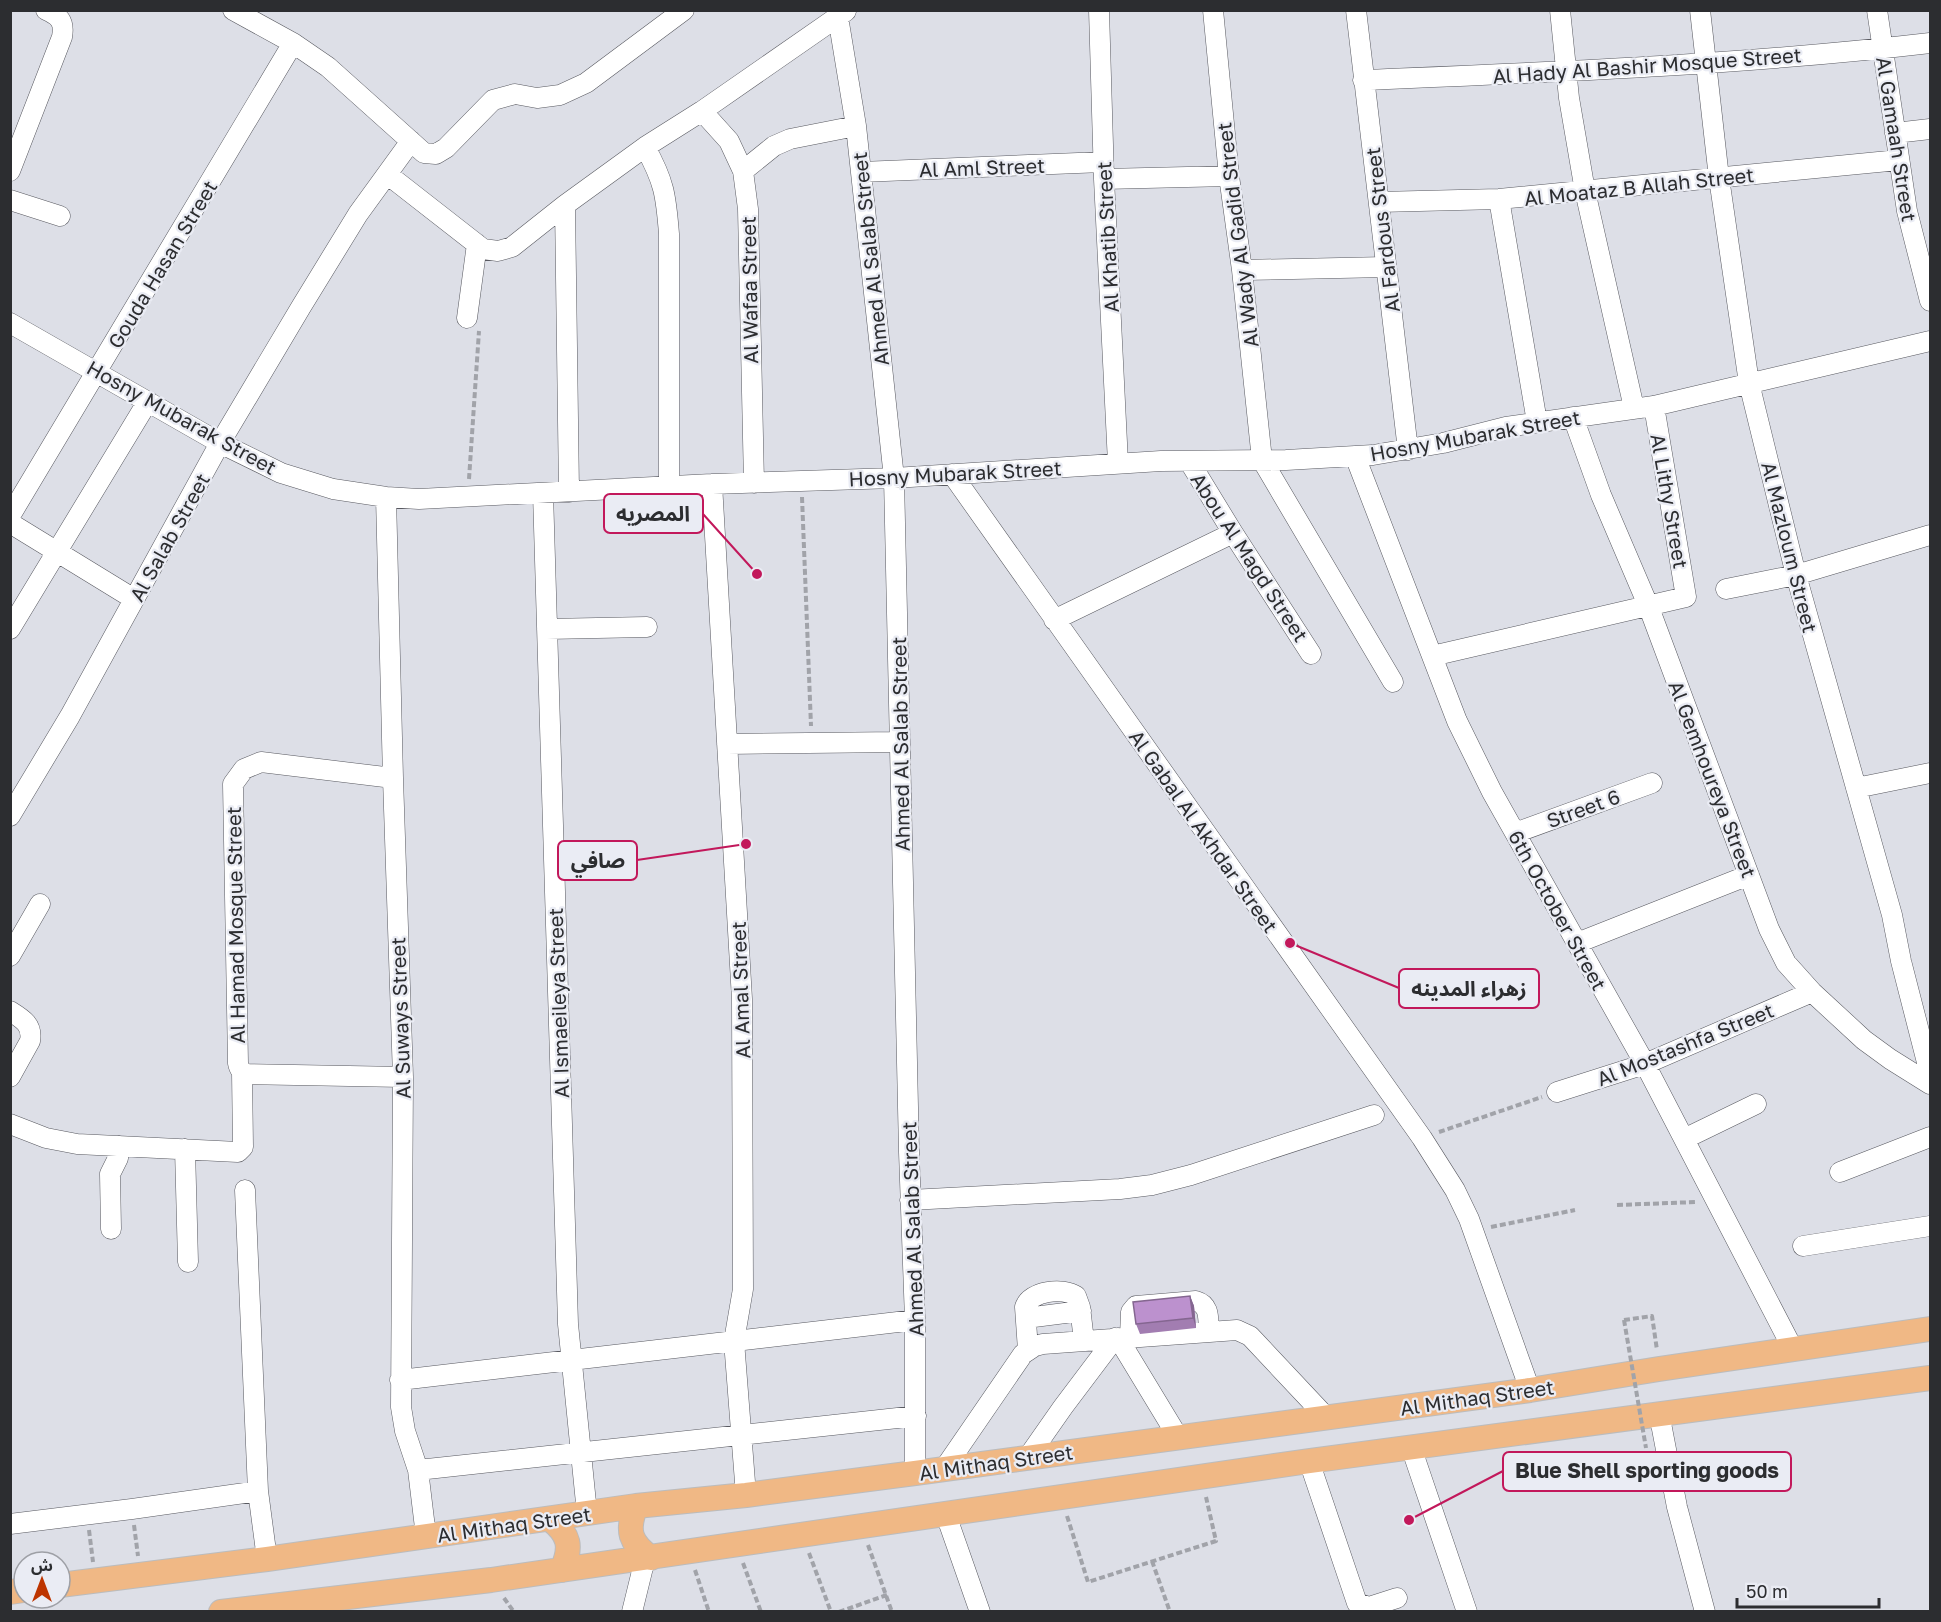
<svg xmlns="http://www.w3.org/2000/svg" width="1941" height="1622" viewBox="0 0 1941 1622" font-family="'Golos Text','Noto Sans Arabic',sans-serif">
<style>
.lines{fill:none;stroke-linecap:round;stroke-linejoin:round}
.minor-casing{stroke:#585960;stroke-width:21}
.major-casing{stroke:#bbbcbd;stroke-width:26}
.path{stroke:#a1a3a9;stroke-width:4;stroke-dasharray:6 3;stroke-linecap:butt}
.minor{stroke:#fff;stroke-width:20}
.major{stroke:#f0b885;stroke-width:24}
.path-bridge{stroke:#a1a3a9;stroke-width:4;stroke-dasharray:6 3;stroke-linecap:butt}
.wall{fill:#a27db1}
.shaded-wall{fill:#846690}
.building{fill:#bc91ce;stroke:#846690;stroke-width:1.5}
.labels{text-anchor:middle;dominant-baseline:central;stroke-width:4.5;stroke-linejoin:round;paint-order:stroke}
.street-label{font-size:20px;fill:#2c2d30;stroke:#eaecf4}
.leader{fill:none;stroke:#c2185b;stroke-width:2}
.callout-dot{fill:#c2185b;stroke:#eaecf4;stroke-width:2}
.callout{fill:#eaecf4;stroke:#c2185b;stroke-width:2}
.callout-label{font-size:21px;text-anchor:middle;font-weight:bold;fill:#2c2d30}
</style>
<rect width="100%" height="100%" fill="#dddfe7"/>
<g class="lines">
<defs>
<path id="minor" d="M233 10 293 43 328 67 424 153 436 154 446 148 493 100 515 94 537 98 560 95 586 83 684 10
M1099 10 1104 179 1118 463
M1213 10 1229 176 1242 270 1262 460 1393 682
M1356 10 1408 450
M1560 10 1569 98 1585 191 1634 408
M1700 10 1719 178 1749 383 1796 575 1892 915 1901 961 1930 1074
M1877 10 1907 211 1930 301
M838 17 856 126 894 478 909 1152 915 1320V1473
M1363 80C1552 72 1742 65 1930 43
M702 111 729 141 743 171 748 209 754 483
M1895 133 1930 129
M645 147C664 181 666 195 669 234V486
M10 171 62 37C65 21 59 16 46 10
M743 171 774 146 790 139 856 126
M861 172 1103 162
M387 174 483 249 498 251 512 247 565 205 645 147 702 111 846 11
M1104 179 1229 176
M1499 199 1537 422
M10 200 60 216
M1379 202 1499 199 1899 160
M565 205 569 492
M1242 270 1386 267
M467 318 477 244
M10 323 220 443 281 473 333 489 386 497 419 499 712 484 894 478 1161 461 1286 460 1373 455 1443 443 1506 427 1654 406 1930 341
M1573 417 1601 495 1648 605 1769 929 1786 963 1812 992 1864 1040 1890 1059 1930 1084
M1355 456 1457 721 1492 792 1645 1064 1793 1349
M1189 461 1233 533 1311 654
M952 474 1422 1138 1455 1190 1469 1219 1530 1390
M712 484 742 999 743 1289 734 1341 746 1495
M543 493 568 1324 587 1513
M386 497 393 778 403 1077 401 1407 405 1431 418 1470 426 1536
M10 516 293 43
M10 523 134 599
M1726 589 1796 575 1930 535
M1054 620 1233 533
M10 629 148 401
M547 629 647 627
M1432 656 1686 597 1654 406
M727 744 899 742
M393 778 261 762 244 769 233 784 238 1063C239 1069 241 1072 247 1074L403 1077
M1856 788 1930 773
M10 816 70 716 220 443 301 307 358 214 411 141
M1515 833 1652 783
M1577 943 1749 875
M10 956 40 904
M10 1011C23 1019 33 1025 30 1041L10 1077
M1557 1092 1645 1064 1812 992
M10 1124 46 1138 77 1144 238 1152 243 1147 242 1072
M1684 1139 1756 1104
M185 1149 188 1262
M1840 1172 1930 1137
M245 1190 258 1491 267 1559
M910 1200 1120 1189 1152 1185 1191 1175 1374 1115
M111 1229 110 1174 118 1158 119 1146
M1803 1246 1930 1226
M1026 1318 1081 1311
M1130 1337 1131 1312 1136 1306 1196 1301C1210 1305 1208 1318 1209 1331
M1118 1338 1178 1437
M1028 1350 1025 1307C1030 1291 1063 1287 1076 1296L1080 1307 1084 1341
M400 1380 915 1320
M1659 1413 1677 1507 1705 1612
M1411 1447 1467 1612
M1028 1457 1063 1407 1115 1338
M1309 1461 1357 1603 1369 1607 1397 1598
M944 1469 1023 1354 1035 1346 1043 1344 1237 1330 1250 1336 1327 1418
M418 1470 916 1416
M946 1515 980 1612
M10 1524 132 1509 258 1491
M632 1612 645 1559"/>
<path id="major" d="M636 1506C626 1531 630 1543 651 1558
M550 1519C570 1535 572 1547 562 1570
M60 1585 267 1559 636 1506 746 1495 915 1473 1530 1390 1659 1369 1930 1329
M10 1592 24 1590
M221 1612 491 1580 1309 1461 1930 1378"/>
</defs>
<use href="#minor" class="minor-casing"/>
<use href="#major" class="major-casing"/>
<path class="path" d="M469 479 479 331
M802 497 811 726
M1439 1132 1542 1097
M1617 1205 1696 1202
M1491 1227 1575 1210
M1624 1320 1652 1316 1657 1350
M1067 1516 1088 1582 1216 1541 1206 1497
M134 1525 138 1556
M89 1530 93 1562
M868 1545 892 1612
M809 1553 831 1612
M1152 1561 1170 1612
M743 1563 761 1612
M695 1570 709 1612
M504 1598 514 1612
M839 1612 887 1595"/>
<use href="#minor" class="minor"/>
<use href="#major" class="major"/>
<path class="path-bridge" d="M1624 1320 1646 1448"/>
</g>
<path class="wall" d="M1190 1296 1194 1306 1196 1328 1140 1334 1136 1324Z"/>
<path class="shaded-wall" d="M1190 1296 1194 1306 1196 1328 1193 1318Z"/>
<path class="building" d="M1190 1296 1193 1318 1136 1324 1133 1302Z"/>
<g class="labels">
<g class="street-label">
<text transform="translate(1647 65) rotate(-4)">Al Hady Al Bashir Mosque Street</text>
<text transform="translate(1897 139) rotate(81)">Al Gamaah Street</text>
<text transform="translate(982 167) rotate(-2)">Al Aml Street</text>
<text transform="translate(1639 186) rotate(-6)">Al Moataz B Allah Street</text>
<text transform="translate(1382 230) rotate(-97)">Al Fardous Street</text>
<text transform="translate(1237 235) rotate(-97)">Al Wady Al Gadid Street</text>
<text transform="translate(1107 237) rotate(-93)">Al Khatib Street</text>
<text transform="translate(870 259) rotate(-96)">Ahmed Al Salab Street</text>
<text transform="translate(162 264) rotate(-59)">Gouda Hasan Street</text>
<text transform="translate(749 290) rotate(-91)">Al Wafaa Street</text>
<text transform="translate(182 417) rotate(29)">Hosny Mubarak Street</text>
<text transform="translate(1475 435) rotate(-10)">Hosny Mubarak Street</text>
<text transform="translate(955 473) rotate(-3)">Hosny Mubarak Street</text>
<text transform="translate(1670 501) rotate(80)">Al Lithy Street</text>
<text transform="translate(169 537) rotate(-61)">Al Salab Street</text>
<text transform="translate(1790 547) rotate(76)">Al Mazloum Street</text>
<text transform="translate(1250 557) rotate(57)">Abou Al Magd Street</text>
<text transform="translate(900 744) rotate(-91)">Ahmed Al Salab Street</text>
<text transform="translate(1713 779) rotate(69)">Al Gemhoureya Street</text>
<text transform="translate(1583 808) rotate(-20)">Street 6</text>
<text transform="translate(1204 831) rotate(55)">Al Gabal Al Akhdar Street</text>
<text transform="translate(1558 910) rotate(61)">6th October Street</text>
<text transform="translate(235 925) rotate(-91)">Al Hamad Mosque Street</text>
<text transform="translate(740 990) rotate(-92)">Al Amal Street</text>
<text transform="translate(558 1003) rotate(-92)">Al Ismaeileya Street</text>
<text transform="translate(400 1018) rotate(-92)">Al Suways Street</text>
<text transform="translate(1685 1044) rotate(-22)">Al Mostashfa Street</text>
<text transform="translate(912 1229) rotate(-92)">Ahmed Al Salab Street</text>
<text transform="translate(1477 1397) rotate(-8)">Al Mithaq Street</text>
<text transform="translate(996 1462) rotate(-8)">Al Mithaq Street</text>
<text transform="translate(514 1524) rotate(-8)">Al Mithaq Street</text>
</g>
</g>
<path class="leader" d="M757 574L703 514M746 844L637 860M1290 943L1399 988M1409 1520L1503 1471"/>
<g class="callout-dot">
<circle cx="757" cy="574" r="6"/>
<circle cx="746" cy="844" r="6"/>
<circle cx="1290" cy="943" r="6"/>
<circle cx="1409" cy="1520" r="6"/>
</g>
<g class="callout">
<rect x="604" y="494" width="99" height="39" rx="6"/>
<rect x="558" y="841" width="79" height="39" rx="6"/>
<rect x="1399" y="969" width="140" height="39" rx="6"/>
<rect x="1503" y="1452" width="288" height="39" rx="6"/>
</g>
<g class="callout-label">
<text x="653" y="521">المصريه</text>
<text x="598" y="868">صافي</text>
<text x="1469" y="996">زهراء المدينه</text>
<text x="1647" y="1478">Blue Shell sporting goods</text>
</g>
<rect width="1941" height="1622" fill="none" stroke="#2c2d30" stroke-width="24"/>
<g transform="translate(42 1580)"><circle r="28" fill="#eaecf4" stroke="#9ea0a6" stroke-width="1.5"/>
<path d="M0-4.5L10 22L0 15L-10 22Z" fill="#bd3500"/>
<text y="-9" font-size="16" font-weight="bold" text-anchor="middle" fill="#2c2d30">ش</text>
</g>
<path d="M1737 1598v9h142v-9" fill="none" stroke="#2c2d30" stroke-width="3"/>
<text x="1746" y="1598" font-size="18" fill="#2c2d30" stroke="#eaecf4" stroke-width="4.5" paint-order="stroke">50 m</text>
</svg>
